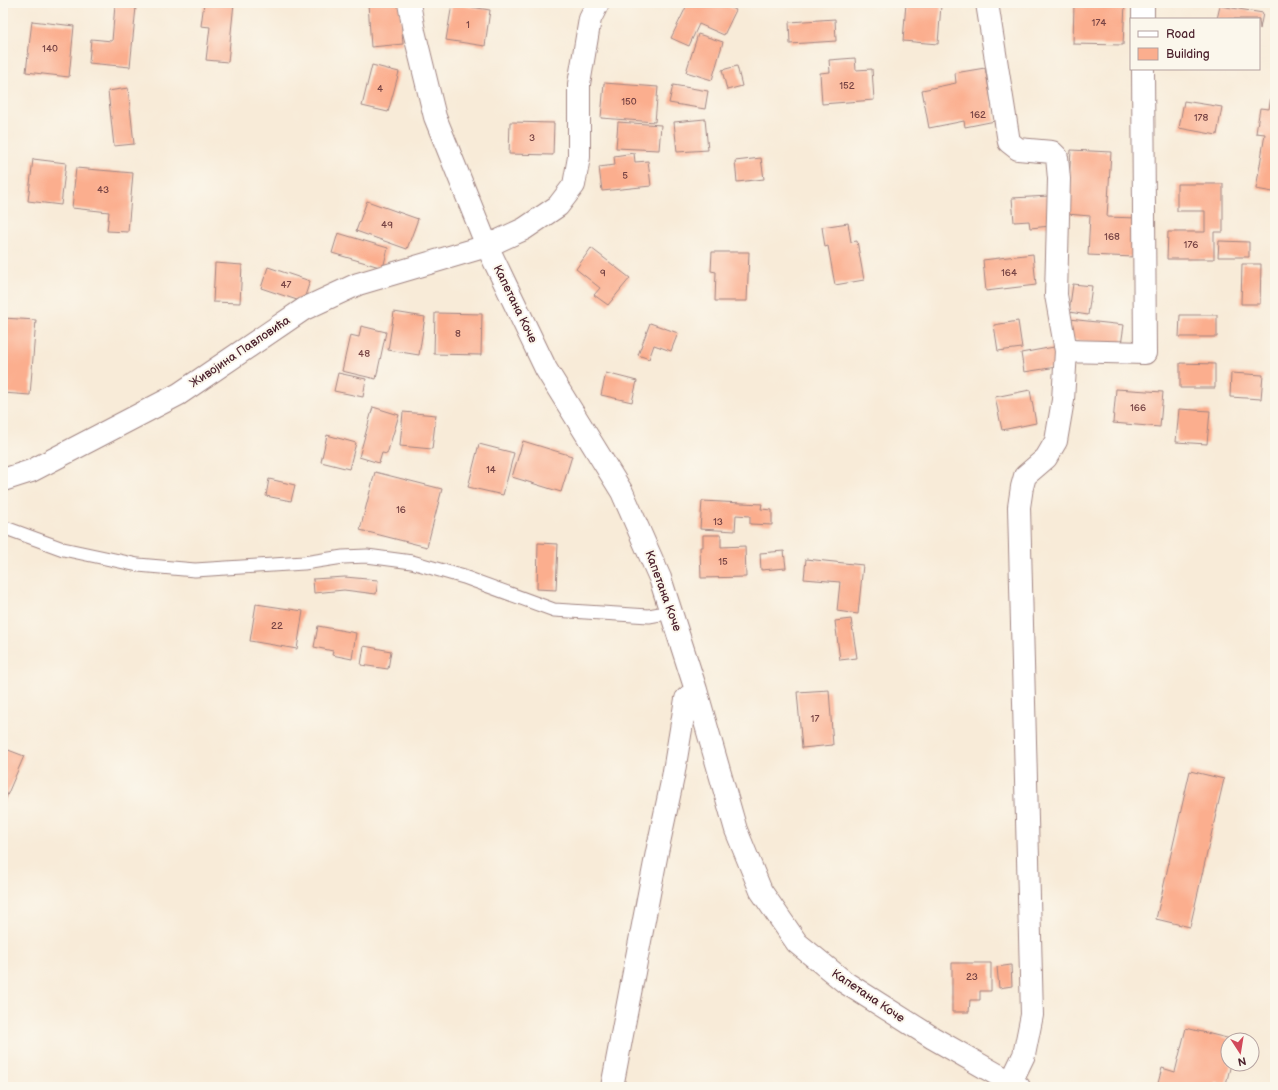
<svg xmlns="http://www.w3.org/2000/svg" width="1278" height="1090" viewBox="0 0 1278 1090" font-family="'Balsamiq Sans',sans-serif">
<style>
.building{fill:#fbae8e}
.lines{fill:none;stroke-linecap:round;stroke-linejoin:round}
.service-casing{stroke:#a18582;stroke-width:15}
.minor-casing{stroke:#a18582;stroke-width:24}
.service{stroke:#fff;stroke-width:13}
.minor{stroke:#fff;stroke-width:22}
.labels{text-anchor:middle;dominant-baseline:central;stroke-width:4;stroke-linejoin:round;paint-order:stroke}
.number-label{font-size:10px;fill:#764344}
.street-label{font-size:12px;fill:#4a1f2b;stroke:#fbf7ec}
</style>
<rect width="100%" height="100%" fill="#fbf7ec"/>
<filter id="ink" filterUnits="userSpaceOnUse"><feTurbulence type="fractalNoise" baseFrequency=".025" numOctaves="2"/><feDisplacementMap in="SourceGraphic" scale="8" xChannelSelector="R" yChannelSelector="G"/><feConvolveMatrix kernelMatrix="1 2 1 2 8 2 1 2 1" color-interpolation-filters="sRGB"/></filter>
<filter id="wash" filterUnits="userSpaceOnUse"><feTurbulence type="fractalNoise" baseFrequency=".012" numOctaves="4" result="noise"/><feDisplacementMap in="SourceGraphic" scale="16" xChannelSelector="R" yChannelSelector="G"/><feGaussianBlur stdDeviation="0.9" result="paint"/><feColorMatrix in="noise" values="0 0 0 0 0 0 0 0 0 0 0 0 0 0 0 0 0 1.4 0 .05"/><feComposite in="paint" operator="in"/></filter>
<g filter="url(#wash)">
<rect width="100%" height="100%" fill="#f8ebd8"/>
<g id="blocks">
<path class="building" d="M204 3H234L228 62 206 60 210 27 201 26Z
M368 3H400L403 44 371 47Z
M688 3H721L736 10 724 35 699 24 689 46 671 38Z
M906 3 941 5 938 44 903 41Z
M1074 3H1125L1123 45 1073 44Z
M452 4 490 10 485 46 446 40Z
M115 5 136 7 130 67 89 63 91 39 112 41Z
M1220 6 1263 13 1260 29 1259 19H1217Z
M835 19 836 41 790 44 789 22Z
M32 21 74 26 69 77 26 72Z
M698 34 723 42 712 80 686 72Z
M855 58 856 70 872 69 874 100 822 104 820 73 830 72 829 60Z
M372 65 399 72 388 112 362 106Z
M737 66 742 86 727 90 722 70Z
M985 68 995 121 965 127 964 121 929 128 922 90 956 83 955 73Z
M1274 78H1275V182L1273 192 1256 189 1265 134 1256 133 1260 108 1269 109Z
M604 83 658 87 655 122 601 118Z
M673 85 708 91 705 109 669 103Z
M128 88 134 144 114 146 108 91Z
M1184 101 1222 107 1217 135 1179 128Z
M705 119 708 150 677 152 674 122Z
M510 122 554 123 553 155 509 154Z
M618 122 661 125 659 150 616 148Z
M1071 150 1111 152 1107 217 1137 218 1134 257 1088 255 1090 216 1067 214Z
M634 153 635 162 648 161 651 186 602 191 599 167 615 165 614 156Z
M761 158 764 179 737 182 735 161Z
M33 159 66 163 61 205 28 201Z
M76 168 133 173 128 232 107 231 109 212 72 208Z
M1177 184H1223V232H1214V259H1167L1168 232H1205V211H1177Z
M1049 196 1051 226 1030 228 1029 221 1014 222 1012 198Z
M367 201 418 219 407 249 356 231Z
M848 223 851 242 857 241 864 280 835 285 828 246 825 247 822 227Z
M338 233 388 248 383 268 332 253Z
M1219 241 1249 242V257H1218Z
M591 248 630 278 608 305 594 295 600 288 576 269Z
M712 252H749L747 301H715L716 272 711 271Z
M1033 254 1036 285 986 291 983 260Z
M215 263 242 265 240 303 213 302Z
M1242 264H1261L1260 304H1241Z
M268 267 310 281 303 302 261 288Z
M1073 284 1092 286 1088 315 1069 312Z
M394 312 425 317 419 355 388 350Z
M435 313 482 314 481 355 434 354Z
M1180 315H1217V337H1179Z
M3 318 36 320 30 395 3 393Z
M1069 319 1124 325 1121 345 1067 339Z
M1018 321 1022 348 998 351 994 325Z
M650 323 678 333 671 351 654 345 649 359 638 355Z
M361 326 386 332 376 379 342 371 350 335 359 337Z
M1054 347 1057 367 1024 372 1021 353Z
M1180 363 1215 364V388H1180Z
M338 373 366 379 363 397 334 391Z
M606 373 637 381 632 402 601 395Z
M1231 373 1263 375 1261 399 1230 397Z
M1116 389 1163 392 1160 427 1113 423Z
M1030 390 1036 423 1002 430 995 397Z
M373 407 399 415 387 454 382 453 379 463 359 457Z
M1179 409 1210 411 1207 444 1176 442Z
M403 412 436 415 432 449 400 446Z
M327 435 356 443 349 469 321 462Z
M523 441 572 456 561 492 512 477Z
M479 444 514 453 503 495 468 487Z
M375 472 442 489 427 547 360 530Z
M269 479 295 485 291 501 266 496Z
M702 501 762 504 761 509 772 510V525L750 524V516L736 515 735 531 700 529Z
M703 535H721V547L745 546 746 577 701 578 700 547H703Z
M538 543 558 544 556 590 537 589Z
M784 551 786 568 761 570 760 553Z
M806 559 863 565 858 614 837 611 840 582 804 579Z
M345 577 378 580 376 594 344 590 314 593 313 579Z
M256 604 303 611 297 649 250 641Z
M851 619 857 658 840 660 835 621Z
M318 626 356 633 352 659 332 655 333 651 314 647Z
M364 646 391 651 388 669 361 665Z
M829 690 833 745 802 748 797 692Z
M3 748 24 756 3 805Z
M1190 771 1224 779 1190 927 1156 919Z
M952 963H991V991H980V1000H970L969 1012H952Z
M1011 965 1012 986 999 988 997 967Z
M1186 1028 1231 1039 1228 1040V1064H1231L1226 1084 1216 1082 1215 1087H1157L1162 1068 1175 1072Z"/>
</g>
</g>
<g filter="url(#ink)">
<use href="#blocks" fill-opacity="0" stroke="#a18582" stroke-width="1"/>
<g class="lines">
<defs>
<path id="service" d="M3 527 63 549 138 565 195 570 304 563 343 557 367 556 412 562 464 577 554 610 649 616 671 612"/>
<path id="minor" d="M409 3 414 31 435 117 487 246 546 369 622 492 660 578 696 690 736 830 761 891 797 943 846 983 933 1038 1019 1087
M987 3 1009 142 1018 149 1052 152 1057 157 1059 179 1056 295 1066 351 1063 400 1056 441 1046 458 1025 476 1022 487 1019 507 1032 1015 1024 1055 1011 1082
M1143 3V19
M1066 351 1145 353 1143 69
M3 480 31 471 179 394 304 309 358 284 487 246 524 229 558 206 574 185 579 157V84L590 19 598 3
M612 1087 657 852 673 777 686 699 696 690"/>
</defs>
<use href="#service" class="service-casing"/>
<use href="#minor" class="minor-casing"/>
<use href="#service" class="service"/>
<use href="#minor" class="minor"/>
</g>
</g>
<g class="labels">
<g class="number-label">
<text x="1099" y="23">174</text>
<text x="468" y="25">1</text>
<text x="50" y="49">140</text>
<text x="847" y="86">152</text>
<text x="380" y="89">4</text>
<text x="629" y="102">150</text>
<text x="978" y="115">162</text>
<text x="1201" y="118">178</text>
<text x="532" y="138">3</text>
<text x="625" y="176">5</text>
<text x="103" y="190">43</text>
<text x="387" y="225">49</text>
<text x="1112" y="237">168</text>
<text x="1191" y="245">176</text>
<text x="603" y="273">9</text>
<text x="1009" y="273">164</text>
<text x="286" y="285">47</text>
<text x="458" y="334">8</text>
<text x="364" y="354">48</text>
<text x="1138" y="408">166</text>
<text x="491" y="470">14</text>
<text x="401" y="510">16</text>
<text x="718" y="522">13</text>
<text x="723" y="562">15</text>
<text x="277" y="626">22</text>
<text x="815" y="719">17</text>
<text x="972" y="977">23</text>
</g>
<g class="street-label">
<text transform="translate(515 304) rotate(64)">Капетана Коче</text>
<text transform="translate(240 352) rotate(-34)">Живојина Павловића</text>
<text transform="translate(663 591) rotate(70)">Капетана Коче</text>
<text transform="translate(868 996) rotate(34)">Капетана Коче</text>
</g>
</g>
<rect width="1278" height="1090" fill="none" stroke="#fbf7ec" stroke-width="16"/>
<rect x="1130" y="18" width="130" height="52" fill="#fbf7ec" stroke="#b4a19f"/>
<rect x="1138" y="31" width="20" height="6" fill="#ffffff" stroke="#b4a19f"/>
<text x="1166" y="38" font-size="12" fill="#4a1f2b">Road</text>
<rect x="1138" y="48" width="20" height="12" fill="#fbae8e" stroke="#b4a19f"/>
<text x="1166" y="58" font-size="12" fill="#4a1f2b">Building</text>
<g transform="translate(1240 1052) rotate(168)"><circle r="19" fill="#fbf7ec" stroke="#b4a19f"/>
<path d="M0-3L7 15L0 10L-7 15Z" fill="#d1495b"/>
<text y="-6" font-size="11" font-weight="bold" text-anchor="middle" fill="#4a1f2b">N</text>
</g>
</svg>
